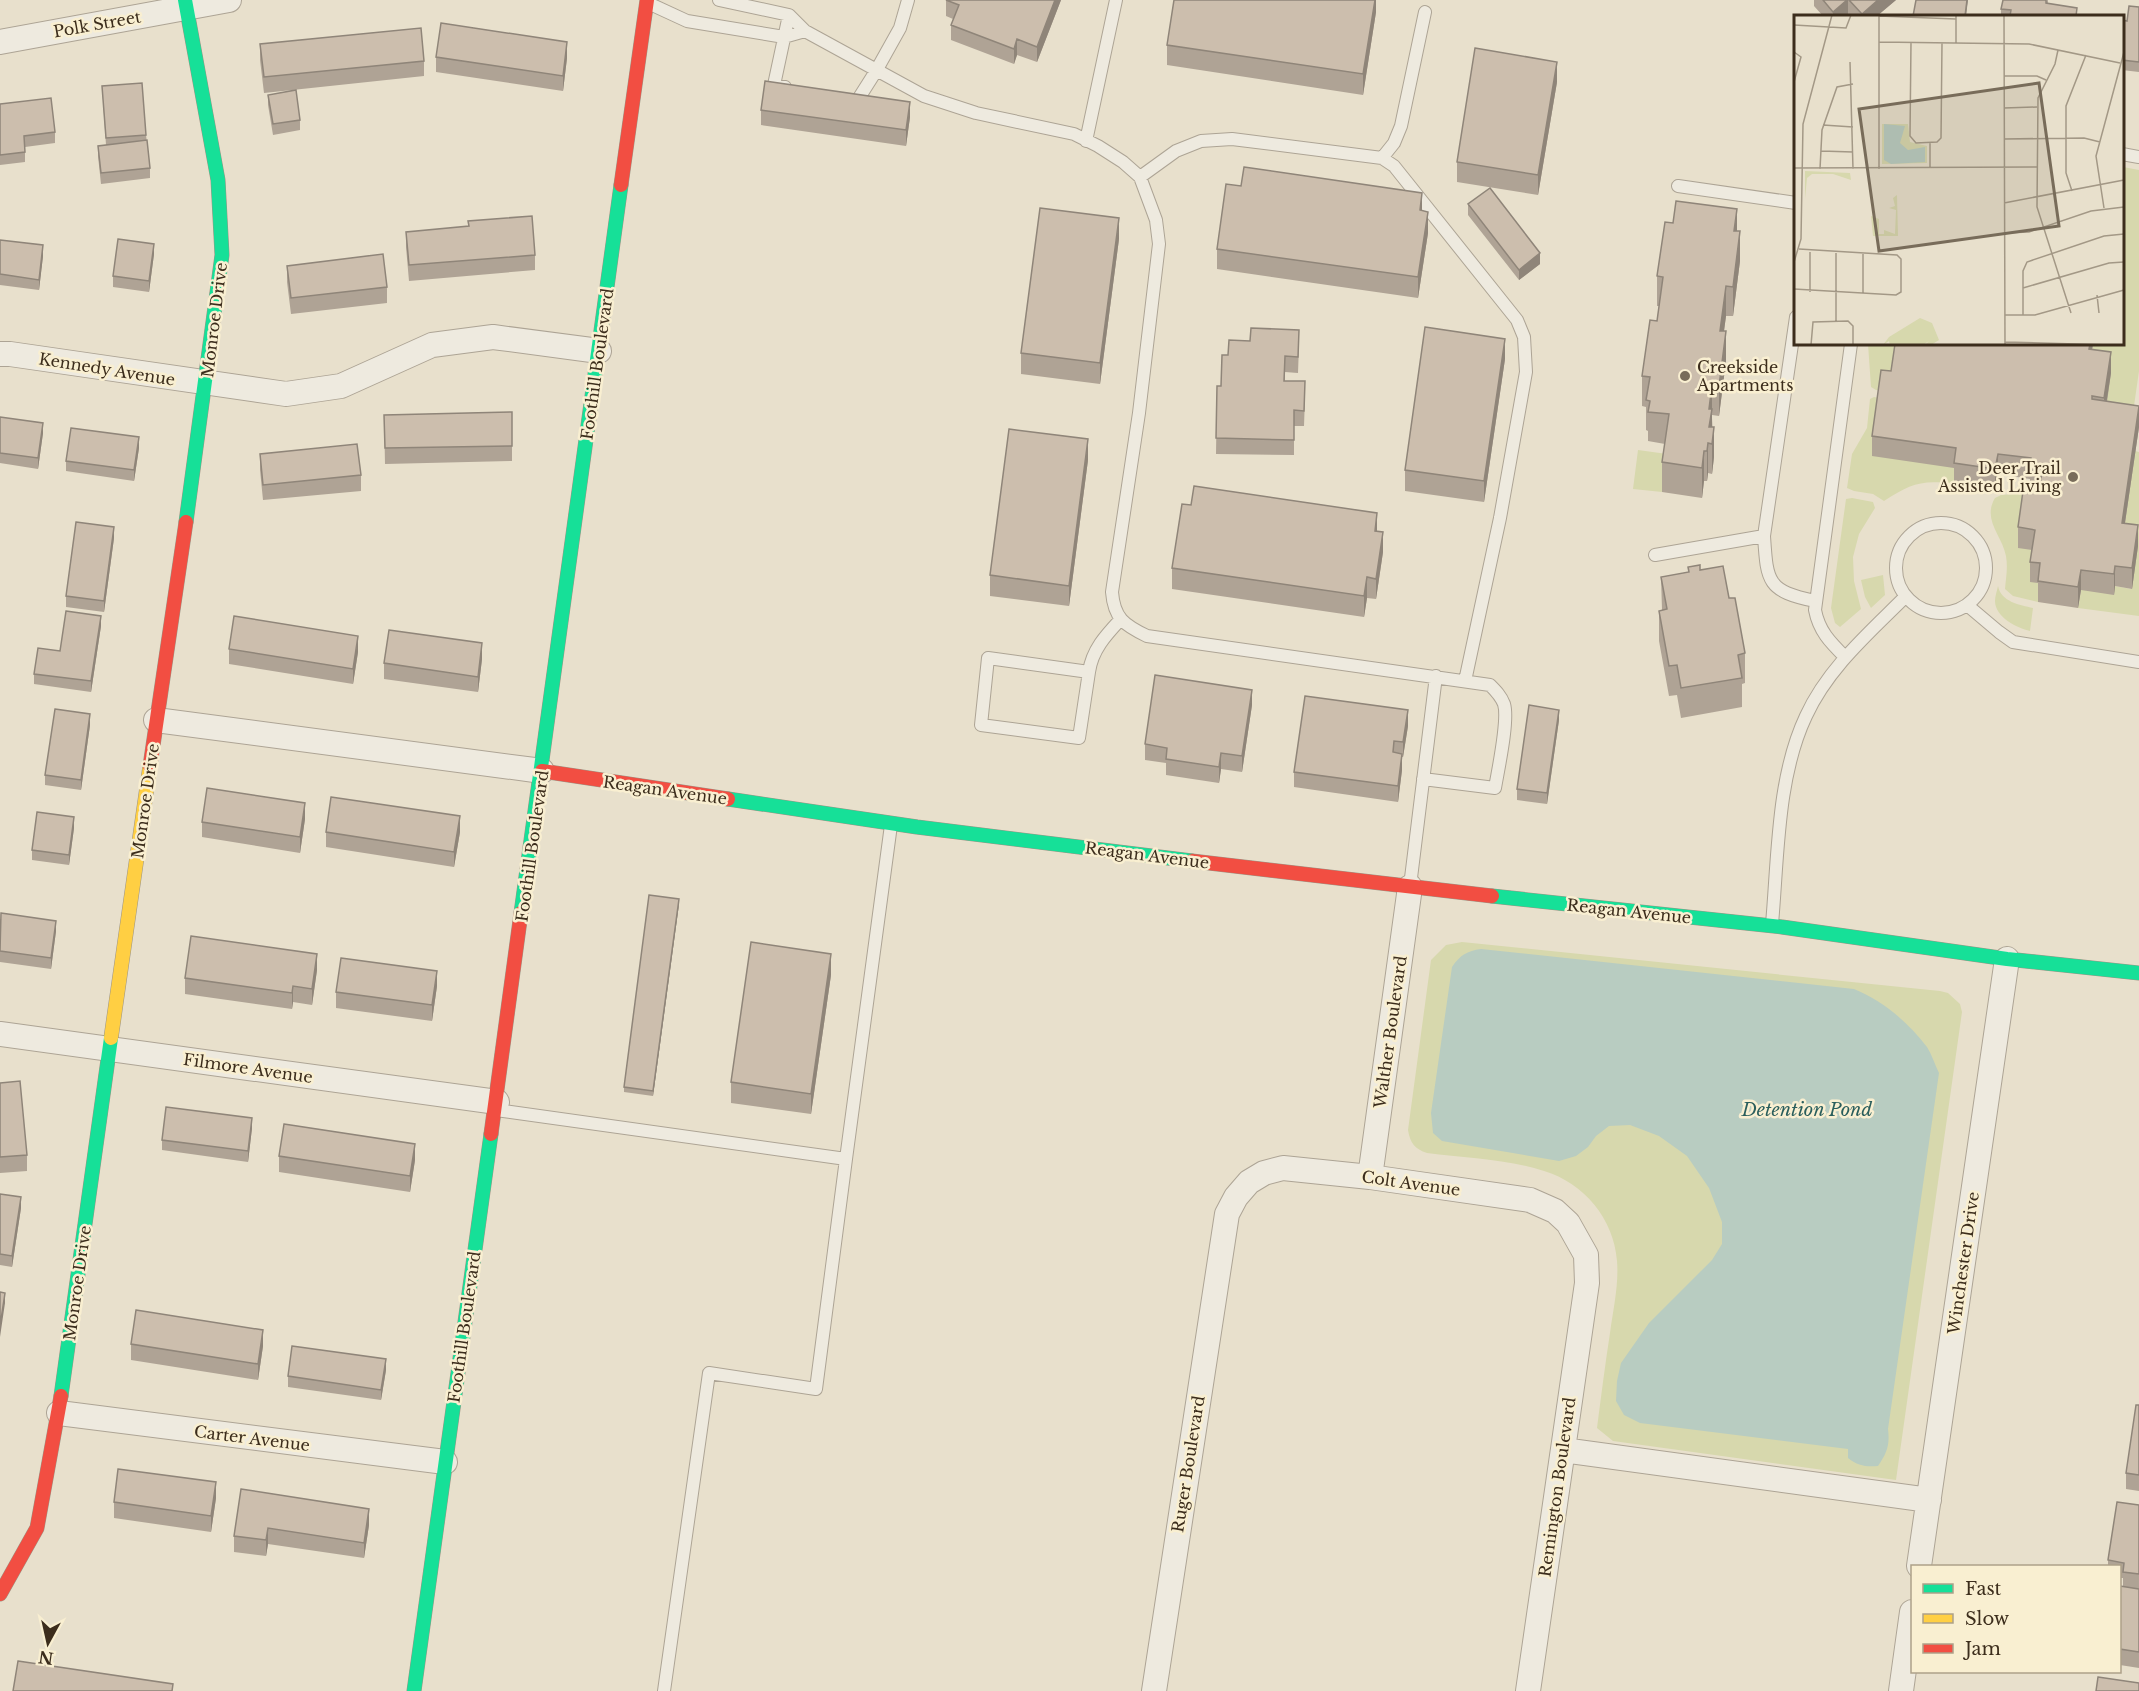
<svg xmlns="http://www.w3.org/2000/svg" width="2139" height="1691" viewBox="0 0 2139 1691" font-family="'Libre Baskerville',serif">
<style>
.green{fill:#d7d8ad}
.water{fill:#b8ccc1}
.lines{fill:none;stroke-linecap:round;stroke-linejoin:round}
.lane-casing{stroke:#ada495;stroke-width:14}
.street-casing{stroke:#ada495;stroke-width:26}
.fast-casing{stroke:#9c9485;stroke-width:15}
.slow-casing{stroke:#9c9485;stroke-width:15}
.jam-casing{stroke:#9c9485;stroke-width:15}
.lane{stroke:#eeeadf;stroke-width:12}
.street{stroke:#eeeadf;stroke-width:24}
.fast{stroke:#16e098;stroke-width:14}
.slow{stroke:#ffcf43;stroke-width:14}
.jam{stroke:#f24e42;stroke-width:14}
.wall{fill:#afa395}
.shaded-wall{fill:#8f8579}
.building{fill:#ccbead;stroke:#8f8579;stroke-width:1.5}
.poi-dot{fill:#786c5a;stroke:#f9efd1;stroke-width:2}
.labels{text-anchor:middle;dominant-baseline:central;stroke-width:5;stroke-linejoin:round;paint-order:stroke}
.street-label{font-size:16px;fill:#3c2d1c;stroke:#f9efd1}
.poi-label{font-size:16px;fill:#3c2d1c;stroke:#f9efd1;text-anchor:start}
.water-label{font-size:18px;font-style:italic;fill:#2a5e5c;stroke:#f9efd1}
.inset-road{fill:none;stroke:#a39886;stroke-width:1.5}
.view{fill:#786c5a;fill-opacity:0.15;stroke:#786c5a;stroke-width:3}
.inset-edge{fill:none;stroke:#3c2d1c;stroke-width:3}
</style>
<rect width="100%" height="100%" fill="#e8e0cc"/>
<path class="green" d="M2123 167 2139 170V371L2132 420 2105 416 2089 370 2093 344H2122Z
M1868 344H1898L1891 392 1876 390 1871 387Z
M1874 397 1880 398 1956 469 1954 484C1922 479 1910 484 1884 501L1873 494 1854 491 1847 488 1852 454 1867 428 1870 399Z
M1638 450 1667 454 1662 492 1633 489Z
M2135 451 2139 452V616L2078 608 2081 590 2115 586 2131 589 2122 543Z
M2027 493 2018 547 2035 550 2040 584 2038 602 2013 596 2005 589C2006 577 2008 568 2006 556 2002 535 1982 520 1995 498L2001 495Z
M1852 498 1873 502 1875 508 1859 534 1853 557 1854 581 1861 609 1840 627 1835 623 1831 608 1846 499Z
M1883 575 1885 595 1871 608 1865 597 1861 580Z
M1998 586C2001 602 2020 605 2033 608L2030 631C2017 628 1995 617 1995 601 1995 596 1997 591 1998 586Z
M1462 942 1940 991 1948 993 1960 1004 1962 1012 1896 1480 1613 1441 1597 1428C1601 1397 1605 1365 1610 1333 1613 1310 1619 1285 1617 1261 1614 1219 1584 1183 1544 1171 1507 1159 1465 1158 1427 1153 1415 1149 1410 1143 1408 1130L1431 960 1446 945Z"/>
<path class="water" d="M1481 949 1854 989C1883 1001 1908 1022 1927 1047 1932 1055 1935 1065 1939 1073L1888 1429C1890 1445 1887 1453 1878 1466 1866 1467 1858 1466 1848 1458V1449L1640 1423 1624 1415 1616 1401 1617 1381 1621 1363 1649 1323 1712 1260 1722 1244V1222L1709 1188 1687 1156 1659 1136 1630 1125 1609 1126 1596 1136 1588 1147 1576 1156 1559 1161 1442 1141 1433 1133 1431 1113 1452 967C1460 955 1467 951 1481 949Z"/>
<g class="lines">
<defs>
<path id="lane" d="M719 0 789 15 805 31 924 96 976 113 1074 134 1098 146 1123 162 1140 177 1156 220 1159 244 1139 413 1112 592C1114 618 1124 625 1147 636L1490 685C1496 691 1501 696 1504 704 1509 720 1498 770 1495 788L1423 779
M648 3 687 21 784 37 805 31
M785 87 774 85 789 15
M850 100 857 101 876 71 900 28 908 0
M1086 141 1116 0
M2122 154 2139 157
M1382 158 1394 143 1401 126 1425 12
M1140 177 1176 151 1201 141 1232 139 1382 158 1394 166 1517 320 1524 337 1526 372 1500 518 1465 681
M1678 186 1796 203
M1796 317 1764 536C1767 582 1767 591 1815 601
M1896 568a45 45 0 1 1 90 0a45 45 0 1 1-90 0Z
M1655 555 1764 536
M1967 605 1999 632 2013 642 2139 662
M1845 657C1830 642 1819 631 1815 610L1851 344
M1089 672 988 658 981 725 1079 738 1089 672C1092 650 1106 635 1120 620
M1410 886 1436 676
M1772 924C1778 857 1777 777 1806 716 1828 668 1869 633 1905 597
M496 1110 846 1159 891 825
M664 1691 709 1373 816 1389 846 1159"/>
<path id="street" d="M0 42 229 0
M0 354H10L286 394 341 386 432 345 493 337 599 351
M156 720 542 771
M0 1034 497 1102
M1370 1177 1410 887
M59 1413 445 1462
M1563 1450 1929 1500
M1919 1566 2007 959
M1154 1691 1227 1214 1236 1197 1249 1182 1264 1173 1283 1168 1370 1177 1530 1200 1555 1211 1568 1223 1586 1255 1587 1283 1528 1691
M1901 1691 1912 1612"/>
<path id="fast" d="M185 0 218 180 222 255 186 522
M728 799 917 827 1192 861
M1492 896 1782 927 2007 959 2139 973
M521 913 621 185
M61 1396 111 1038
M414 1691 491 1134"/>
<path id="slow" d="M111 1038 150 766"/>
<path id="jam" d="M621 185 647 0
M150 766 186 522
M542 771 728 799
M1192 861 1492 896
M491 1134 521 913
M0 1594 37 1528 61 1396"/>
</defs>
<use href="#lane" class="lane-casing"/>
<use href="#street" class="street-casing"/>
<use href="#fast" class="fast-casing"/>
<use href="#slow" class="slow-casing"/>
<use href="#jam" class="jam-casing"/>
<use href="#lane" class="lane"/>
<use href="#street" class="street"/>
<use href="#fast" class="fast"/>
<use href="#slow" class="slow"/>
<use href="#jam" class="jam"/>
</g>
<path class="wall" d="M946 0H1061L1037 62 1017 55 1014 64 951 40V25L953 19 946 16Z
M1376 0V12L1363 95 1167 65V45Z
M1814 0H1896L1877 16H1850L1848 15 1846 16H1823L1814 6Z
M2048 0V3L2077 16H2001V9Z
M2139 7V72L2122 70V20L2127 21Z
M260 44 424 61V76L264 93 260 60Z
M436 57 567 58 563 91 436 72Z
M1557 82 1538 195 1457 182V162Z
M102 86 146 135 150 168V178L101 184 98 156V146L106 145Z
M268 95 300 120V130L273 135 268 105Z
M0 104 55 132V143L25 147V162L0 165Z
M761 110 910 117 906 146 761 125Z
M1468 204 1540 264 1519 280 1468 215Z
M1422 211 1428 233 1418 298 1217 269V249Z
M468 221 535 255V270L409 281 406 247V232L468 227Z
M1737 231 1740 261 1733 316H1726L1724 331 1726 361 1719 416 1712 415V418L1714 457 1712 474 1708 473 1707 481H1704L1702 498 1662 492V462L1665 444 1648 441V431L1646 430V407L1642 406V376L1657 321 1659 306H1657V276Z
M1119 239 1100 384 1021 374V353Z
M0 240 43 256 39 290 0 285Z
M154 254 149 292 113 287V276Z
M287 266 387 287V303L291 314 287 282Z
M1895 344H2093L2092 349 2111 373 2107 402 2139 427 2125 523 2138 546 2132 589 2115 586 2114 595 2081 590 2078 608 2038 602V583L2030 582V562L2032 550 2018 548V527L2030 484V479L1998 474 1995 489 1954 484V468L1872 456V436L1891 371Z
M1299 345 1298 373 1285 372V381L1305 397 1304 426H1294V455L1216 454 1217 386H1221L1228 355Z
M1505 359 1484 502 1405 491V470Z
M512 412V461L385 464 384 415Z
M0 417 43 433 38 469 0 463Z
M139 448 134 481 66 471V461Z
M260 454 361 475V491L263 500 260 470Z
M1088 460 1069 606 990 596V575Z
M1377 531 1383 552 1376 599 1367 598 1364 617 1172 589V568Z
M114 538 104 612 66 607V596Z
M1688 567 1700 570 1729 598 1745 653V683L1742 684V707L1681 718 1677 695 1669 696 1659 641V611L1662 610 1661 577 1688 573Z
M101 626 91 692 34 684V674L60 651Z
M229 649 358 652 353 684 229 664Z
M482 659 478 692 384 679V663Z
M1252 705 1242 772 1221 769 1219 783 1166 775V763L1145 760V744Z
M1559 720 1547 804 1517 800V789Z
M90 725 81 790 45 785V775Z
M1408 726 1403 757H1402V770L1398 802 1294 787V772Z
M305 819 300 853 202 837V822Z
M74 828 69 865 32 860V850Z
M326 832H460L454 867 326 847Z
M679 904 653 1096 624 1092V1087Z
M0 919 56 931 51 969 0 962Z
M317 970 312 1005 293 1002 292 1009 185 994V978Z
M831 975 811 1114 731 1103V1082Z
M437 986 432 1021 336 1008V992Z
M0 1083 27 1155V1171L0 1173Z
M252 1128 248 1162 162 1150V1140Z
M279 1156 415 1160 410 1192 279 1172Z
M0 1194 21 1208 12 1267 0 1265Z
M131 1344 263 1346 258 1380 131 1360Z
M386 1370 381 1400 288 1387V1376Z
M2139 1405V1491L2126 1489V1473Z
M241 1489 369 1525 364 1558 268 1544 266 1556 234 1552V1536Z
M216 1498 211 1532 114 1518V1502Z
M2139 1505V1668L2120 1665V1586L2123 1587V1578H2120V1566H2108V1560Z"/>
<path class="shaded-wall" d="M1055 0H1061L1037 62V47Z
M1375 0H1376V12L1363 95V74Z
M1847 0H1848V15L1846 16H1833V12Z
M1878 0H1896L1877 16H1862V14Z
M1967 0H1968L1966 16H1965Z
M1017 39V55L1014 64V49Z
M567 42V58L563 91V76Z
M1557 62V82L1538 195V175Z
M910 102V117L906 146V130Z
M1422 193V214L1420 210Z
M1737 209V239L1734 231Z
M1428 212V233L1418 298V277Z
M1119 218V239L1100 384V363Z
M1740 231V261L1733 316V287Z
M154 244V254L149 292V281Z
M43 245V256L39 290V280Z
M1540 253V264L1519 280V270Z
M1726 286V316L1720 360V331Z
M1726 331V361L1719 416V386Z
M1505 339V359L1484 502V481Z
M2090 344H2093L2089 370V349Z
M2111 352V373L2104 418V398Z
M1712 385V439L1709 444V409Z
M2139 406V427L2122 543V523Z
M43 423V433L38 469V458Z
M1714 427V457L1712 474V444Z
M139 437V448L134 481V470Z
M1088 439V460L1069 606V586Z
M1708 443V473L1707 481V451Z
M1704 451V481L1702 498V468Z
M1998 454V474L1995 489V469Z
M1377 513V533L1375 531Z
M2138 525V546L2132 589V568Z
M114 527V538L104 612V601Z
M1383 532V552L1376 599V579Z
M2115 566V586L2114 595V574Z
M2081 570V590L2078 608V587Z
M1367 577V598L1364 617V596Z
M101 616V626L91 692V681Z
M358 636V652L353 684V669Z
M482 643V659L478 692V677Z
M1252 690V705L1242 772V756Z
M1408 710V726L1403 757V742Z
M1559 710V720L1547 804V793Z
M90 714V725L81 790V780Z
M1221 753V769L1219 783V767Z
M1402 754V770L1398 802V786Z
M305 803V819L300 853V837Z
M460 816V832L454 867V852Z
M74 817V828L69 865V855Z
M679 899V904L653 1096V1091Z
M56 921V931L51 969V958Z
M317 954V970L312 1005V989Z
M831 954V975L811 1114V1094Z
M437 971V986L432 1021V1005Z
M293 986V1002L292 1009V993Z
M252 1118V1128L248 1162V1151Z
M415 1144V1160L410 1192V1176Z
M21 1197V1208L12 1267V1256Z
M5 1293V1303L0 1337V1326Z
M263 1330V1346L258 1380V1364Z
M386 1359V1370L381 1400V1390Z
M216 1482V1498L211 1532V1516Z
M369 1509V1525L364 1558V1543Z
M268 1528V1544L266 1556V1540Z"/>
<path class="building" d="M946 0H1055L1037 47 1017 39 1014 49 951 25 959 5Z
M1174 0H1375L1363 74 1167 45Z
M1823 0H1847L1833 12Z
M1849 0H1878L1862 14Z
M1916 0H1967L1965 16H1913Z
M2003 0H2046V3L2077 8 2076 16H2010L2011 10 2001 9Z
M2129 6 2139 7V62L2122 60V20L2127 21Z
M441 23 567 42 563 76 436 57Z
M421 28 424 61 264 77 260 44Z
M1475 48 1557 62 1538 175 1457 162Z
M765 81 910 102 906 130 761 110Z
M142 83 146 135 106 138 102 86Z
M296 90 300 120 273 124 268 95Z
M51 98 55 132 24 136 25 152 0 155V104Z
M147 140 150 168 101 173 98 146Z
M1244 167 1422 193 1420 210 1428 212 1418 277 1217 249 1226 184 1241 186Z
M1490 188 1540 253 1519 270 1468 204Z
M1676 201 1737 209 1734 231H1740L1733 287 1726 286 1720 331H1726L1719 386 1712 385 1709 409H1712L1709 427H1714L1712 444 1708 443 1707 451H1704L1702 468 1662 462 1669 414 1648 412 1650 401 1646 400 1650 377 1642 376 1650 320 1657 321 1663 277 1657 276 1665 222 1673 223Z
M1040 208 1119 218 1100 363 1021 353Z
M532 216 535 255 409 265 406 232 469 226 468 221Z
M118 239 154 244 149 281 113 276Z
M0 240 43 245 39 280 0 274Z
M383 254 387 287 291 298 287 266Z
M1425 327 1505 339 1484 481 1405 470Z
M1251 328 1299 330 1298 357 1285 356 1284 381H1305L1304 411 1294 410V440L1216 438 1217 386H1221L1222 355H1228L1229 340 1250 341Z
M1895 344H2090L2089 349 2111 352 2104 398 2092 396V399L2139 406 2122 523 2138 525 2132 568 2115 566 2114 574 2081 570 2078 587 2038 581 2040 563 2030 562 2035 530 2018 527 2024 484 2040 486 2042 469 2030 467 2031 458 1998 454 1995 469 1954 463 1956 448 1872 436 1881 370 1891 371Z
M512 412V446L385 448 384 415Z
M0 417 43 423 38 458 0 453Z
M71 428 139 437 134 470 66 461Z
M1009 429 1088 439 1069 586 990 575Z
M357 444 361 475 263 485 260 454Z
M1194 486 1377 513 1375 531 1383 532 1376 579 1367 577 1364 596 1172 568 1182 504 1191 505Z
M76 522 114 527 104 601 66 596Z
M1700 565V570L1723 566 1729 598H1735L1745 653 1738 655 1742 678 1681 688 1677 665 1669 666 1659 611 1667 609 1661 577 1689 572 1688 567Z
M66 611 101 616 91 681 34 674 38 648 60 651Z
M234 616 358 636 353 669 229 649Z
M389 630 482 643 478 677 384 663Z
M1155 675 1252 690 1242 756 1221 753 1219 767 1166 759 1167 748 1145 744Z
M1305 696 1408 710 1403 742 1394 741 1393 752 1402 754 1398 786 1294 772Z
M1529 705 1559 710 1547 793 1517 789Z
M55 709 90 714 81 780 45 775Z
M207 788 305 803 300 837 202 822Z
M331 797 460 816 454 852 326 832Z
M37 812 74 817 69 855 32 850Z
M649 895 679 899 653 1091 624 1087Z
M1 913 56 921 51 958 0 951Z
M191 936 317 954 312 989 293 986 292 993 185 978Z
M751 942 831 954 811 1094 731 1082Z
M341 958 437 971 432 1005 336 992Z
M20 1081 27 1155 0 1157V1083Z
M166 1107 252 1118 248 1151 162 1140Z
M284 1124 415 1144 410 1176 279 1156Z
M0 1194 21 1197 12 1256 0 1254Z
M0 1292 5 1293 0 1326Z
M136 1310 263 1330 258 1364 131 1344Z
M292 1346 386 1359 381 1390 288 1376Z
M2136 1405H2139V1475L2126 1473Z
M118 1469 216 1482 211 1516 114 1502Z
M241 1489 369 1509 364 1543 268 1528 266 1540 234 1536Z
M2117 1502 2139 1505V1574L2123 1572 2124 1563 2108 1560Z
M2120 1586 2139 1589V1652L2120 1649Z
M18 1661 173 1684 172 1691H13Z
M2098 1677 2139 1683V1691H2096Z"/>
<g class="poi-dot">
<circle cx="1685" cy="376" r="6"/>
<circle cx="2073" cy="477" r="6"/>
</g>
<g class="labels">
<g class="street-label">
<text transform="translate(97 24) rotate(-10)">Polk Street</text>
<text transform="translate(214 320) rotate(-83)">Monroe Drive</text>
<text transform="translate(597 364) rotate(-82)">Foothill Boulevard</text>
<text transform="translate(107 369) rotate(9)">Kennedy Avenue</text>
<text transform="translate(665 790) rotate(8)">Reagan Avenue</text>
<text transform="translate(145 801) rotate(-82)">Monroe Drive</text>
<text transform="translate(532 846) rotate(-82)">Foothill Boulevard</text>
<text transform="translate(1147 855) rotate(7)">Reagan Avenue</text>
<text transform="translate(1629 911) rotate(6)">Reagan Avenue</text>
<text transform="translate(1390 1032) rotate(-82)">Walther Boulevard</text>
<text transform="translate(248 1068) rotate(8)">Filmore Avenue</text>
<text transform="translate(1411 1183) rotate(8)">Colt Avenue</text>
<text transform="translate(1963 1263) rotate(-82)">Winchester Drive</text>
<text transform="translate(77 1283) rotate(-82)">Monroe Drive</text>
<text transform="translate(464 1327) rotate(-82)">Foothill Boulevard</text>
<text transform="translate(252 1438) rotate(7)">Carter Avenue</text>
<text transform="translate(1188 1464) rotate(-81)">Ruger Boulevard</text>
<text transform="translate(1557 1487) rotate(-82)">Remington Boulevard</text>
</g>
<g class="poi-label">
<text x="1697" y="367">Creekside<tspan x="1697" dy="18">Apartments</tspan></text>
<text x="2061" y="468" text-anchor="end">Deer Trail<tspan x="2061" dy="18">Assisted Living</tspan></text>
</g>
<g class="water-label">
<text x="1807" y="1110">Detention Pond</text>
</g>
</g>
<g transform="translate(1794 15)">
<rect width="330" height="330" fill="#e8e0cc"/>
<path d="M88 109H114L116 127 133 131V148L88 149ZM11 156 56 158 57 165 39 159H18L13 163 11 184ZM103 180 104 221H79L77 201 85 204V219H90V215L101 219 102 195 95 193 101 191 99 183ZM126 303 138 308 145 325 137 330H131L135 326 129 330H96L95 326 89 330 95 322Z" fill="#d7d8ad"/>
<path d="M90 109 111 111 106 128 114 135 131 132V147L97 149 90 145Z" fill="#b8ccc1"/>
<path class="inset-road" d="M162 0V28M210 0 211 330M85 1 162 4M0 10 52 13 57 0M85 27 235 29 326 48M117 27 116 121 122 128 143 127 147 123 148 28M264 35 261 49 244 83 243 192 277 298M0 37 7 42 0 67M56 47 59 154M210 61H243L252 65M210 93 243 92M29 110 59 112M210 124 290 123 306 127M136 128V153M27 136 59 137M0 153 243 152M26 154 28 115 43 72 59 69M85 154V0M278 176 272 158V91L292 40M210 188 330 165M310 193 302 141 330 37M210 218 235 217 297 196 330 192M0 247 7 224 9 109 38 0M229 273 315 248 330 247M0 274 102 280 107 277V244L103 240 5 234M16 277V237M69 279V239M303 280 305 298M211 300H241L330 275M229 300V256L233 247 310 221 330 219M42 306V238M211 327 318 330M17 330 19 307 54 306 59 311V330"/>
<path class="view" d="M245 68 265 211 85 236 65 94Z"/>
<rect width="330" height="330" class="inset-edge"/>
</g>
<rect x="1911" y="1565" width="210" height="108" fill="#f9efd1" stroke="#ada189" stroke-width="1.5"/>
<rect x="1923" y="1584" width="30" height="9" fill="#16e098" stroke="#ada189" stroke-width="1.5"/>
<text x="1965" y="1595" font-size="18" fill="#3c2d1c">Fast</text>
<rect x="1923" y="1614" width="30" height="9" fill="#ffcf43" stroke="#ada189" stroke-width="1.5"/>
<text x="1965" y="1625" font-size="18" fill="#3c2d1c">Slow</text>
<rect x="1923" y="1644" width="30" height="9" fill="#f24e42" stroke="#ada189" stroke-width="1.5"/>
<text x="1965" y="1655" font-size="18" fill="#3c2d1c">Jam</text>
<g transform="translate(48 1643) rotate(188)" stroke="#f9efd1" stroke-width="4.5" paint-order="stroke">
<path d="M0-4.5L10 22L0 15L-10 22Z" fill="#3c2d1c"/>
<text y="-9" font-size="16" font-weight="bold" text-anchor="middle" fill="#3c2d1c">N</text>
</g>
</svg>
